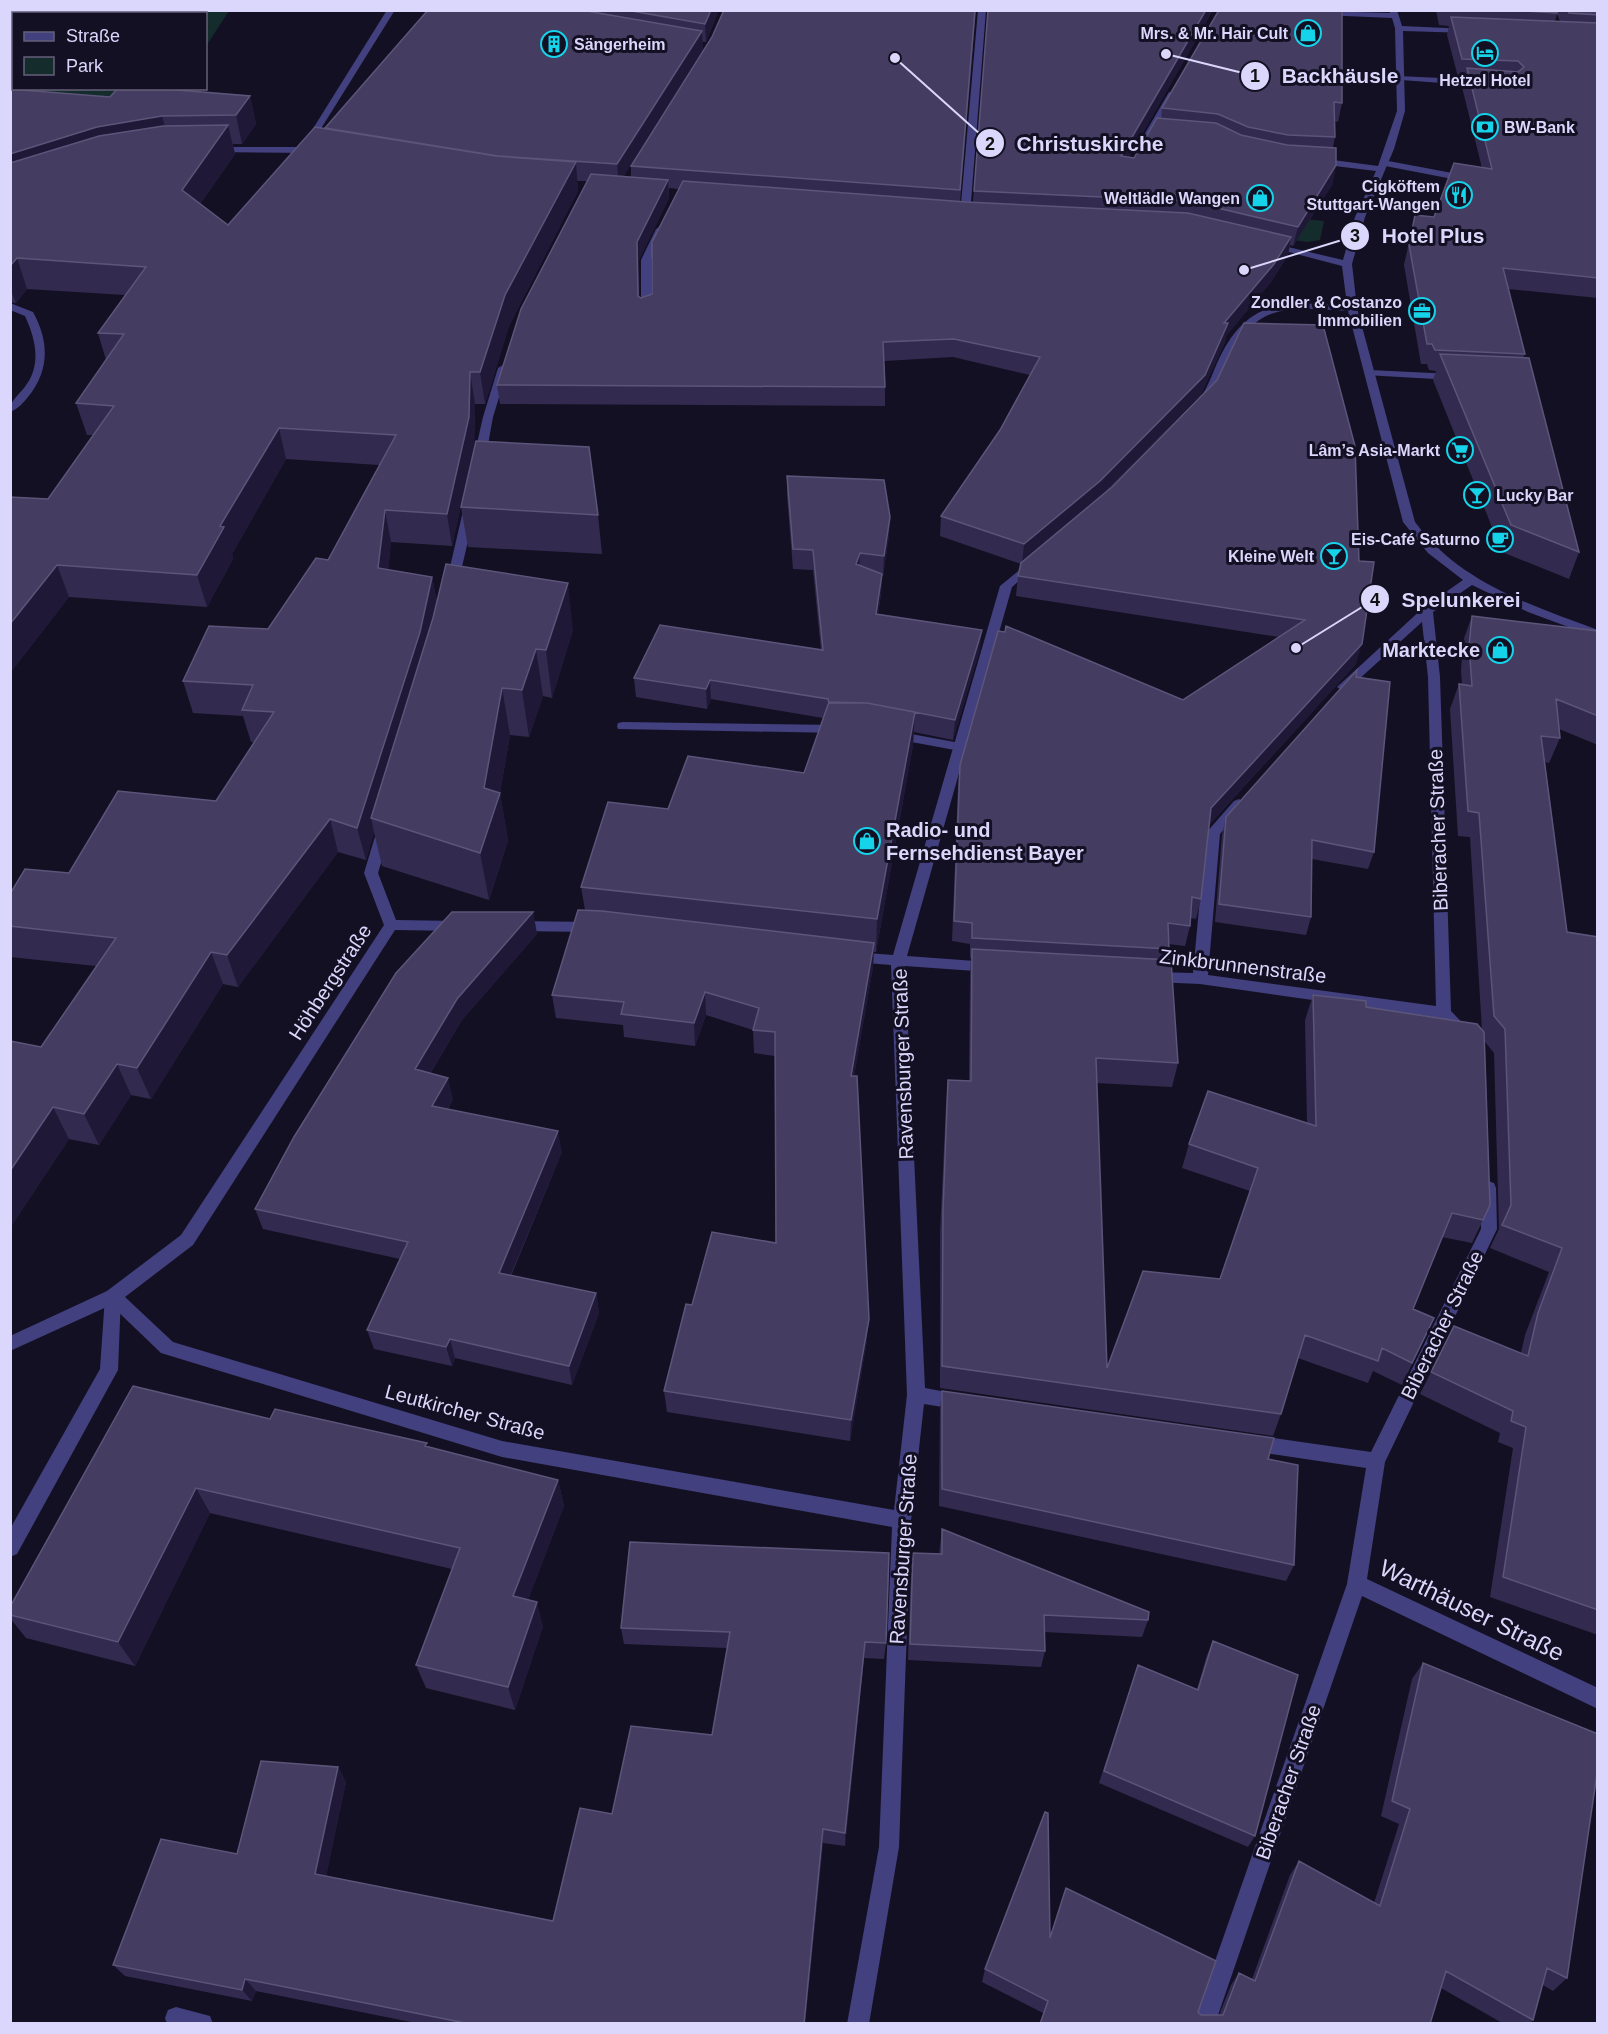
<svg xmlns="http://www.w3.org/2000/svg" width="1608" height="2034" viewBox="0 0 1608 2034" font-family="Helvetica,sans-serif">
<style>
.green{fill:#142d2c}
.lines{fill:none;stroke-linecap:round;stroke-linejoin:round}
.service{fill:#42407e;fill-rule:evenodd}
.minor{fill:#42407e;fill-rule:evenodd}
.wall{fill:#332b4f;fill-rule:evenodd}
.shaded-wall{fill:#1f1836}
.building{fill:#453d61;stroke:#5c557a;stroke-width:1.5}
.labels{text-anchor:middle;dominant-baseline:central;stroke-width:6;stroke-linejoin:round;paint-order:stroke}
.far-poi-label{font-size:16px;font-weight:bold;fill:#dbd6fb;stroke:#141023;text-anchor:end}
.poi-label{font-size:20px;font-weight:bold;fill:#dbd6fb;stroke:#141023;text-anchor:end}
.street-label{font-size:20px;fill:#dbd6fb;stroke:#141023}
.near-street-label{font-size:24px;fill:#dbd6fb;stroke:#141023}
.leader{fill:none;stroke:#dbd6fb;stroke-width:2}
.callout-dot{fill:#dbd6fb;stroke:#141023;stroke-width:2}
.mark-label{font-size:18px;text-anchor:middle;font-weight:bold;fill:#111}
.callout-label{font-size:21px;text-anchor:middle;font-weight:bold;fill:#dbd6fb;stroke:#141023;stroke-width:6;stroke-linejoin:round;paint-order:stroke}
</style>
<rect width="100%" height="100%" fill="#141023"/>
<path class="green" d="M10 11H229L206 46V14H14V88L178 89 167 104 11 117Z
M1291 218 1324 221 1320 240 1307 242 1264 236Z"/>
<g class="lines">
<path class="service" d="M1398 76 1483 80 1487 83 1483 86 1401 80 1397 78Z
M1383 160 1463 175 1468 178 1463 181 1380 165V161Z
M661 226 666 229 651 260V313L646 316 641 313V260L656 229Z
M1369 370 1453 374 1458 377 1453 380 1365 375V371Z
M623 722 839 725 845 729 839 733 618 729 617 726 618 723Z
M895 731 960 743 967 747 960 751 890 738 889 735Z
M113 1289 119 1291 121 1296 118 1370 17 1554 10 1557V1529L100 1369 105 1296 107 1291Z
M176 2007 210 2016 213 2024H167L165 2018 168 2010Z"/>
<path class="minor" d="M387 10H395L312 143 305 145 304 143Z
M978 10H986L970 215 965 218 960 215Z
M1389 10H1397L1402 26 1468 29 1472 31 1468 33 1403 31 1405 111 1394 149 1365 217 1352 264 1357 308 1415 522C1459 582 1530 605 1598 630V638L1528 612 1472 585 1433 612 1440 677 1451 1011 1473 1034 1470 1038C1457 1042 1448 1026 1440 1018L1200 984 1154 982 1147 977 1154 972 1193 973 1206 833 1234 801 1239 799 1246 804 1220 834 1208 975 1436 1006 1428 677 1422 622 1347 690 1343 691 1337 687 1423 608 1463 580 1428 553 1403 522 1348 311C1298 308 1260 300 1233 351 1225 366 1222 383 1212 398L1204 403 1199 400C1210 385 1214 367 1223 351 1253 296 1292 302 1347 305L1342 266 1266 246 1271 243 1343 260 1355 217 1376 171 1318 164 1314 161 1318 158 1378 166 1397 111 1395 28 1392 18 1322 15 1318 13 1322 11 1390 13Z
M1169 92 1176 94 1151 137H1145L1144 135Z
M215 147H314L318 150 314 153 212 152 211 150Z
M10 303 33 312C49 341 50 370 28 397 23 403 18 409 10 412 10 400 17 397 24 388 42 366 36 340 25 316L10 310Z
M503 365 508 368 493 417 485 461 479 464 475 463 473 461 483 417 498 368Z
M469 508 475 511 458 584 452 588 446 584 463 511Z
M1033 559 1039 563 1037 565 1012 587 907 956 989 962 996 967 989 972 905 966 925 1388 967 1396 970 1402 967 1408 961 1410 924 1404 911 1520 899 1847 869 2024H847L879 1847 892 1527 502 1457 161 1353 111 1305 10 1351V1336L107 1291 181 1235 384 925 364 873 377 830 384 825 391 830 378 873 396 920 457 921 464 926 457 931 395 930 193 1245 125 1297 173 1342 502 1441 894 1510 907 1395 891 965 854 962 847 957 854 952 893 955 1000 586Z
M517 921 592 922 599 927 592 932 517 931 510 926Z
M1488 1181 1494 1183 1496 1188 1497 1229 1385 1462 1367 1579 1598 1688V1709L1362 1596 1215 2024H1193L1347 1584 1366 1468 1252 1451 1246 1449 1243 1443 1246 1437 1252 1435 1371 1452 1481 1229 1480 1188 1482 1183Z"/>
</g>
<path class="wall" d="M428 10H719L706 42H702L703 49 623 177H631V166L976 10 960 202H973L988 10H1213L1129 157 1134 158 1161 118 1162 108 1219 10 1342 103 1338 122 1335 121V137L1333 147 1336 165 1332 185 1293 246 1290 245 1288 255 1271 282 1226 336 1225 342 1201 394 1104 494 1112 487 1217 380 1356 664 1209 825 1201 899 1196 919 1191 918 1190 926 1185 946 1169 944V949L1167 960 1178 1063 1172 1087 1096 1083 1107 1368 1220 1279 1250 1191 1182 1168 1189 1144 1307 1123 1305 1020 1313 995 1366 1007 1482 1030 1470 837 1458 836 1450 709 1459 684 1462 685 1461 671 1463 641 1472 616 1598 631V745L1559 729 1560 738 1549 763 1545 762 1567 932 1598 937V1635L1490 1597 1513 1448 1498 1442 1500 1433 1420 1394 1454 1326 1521 1353 1525 1335 1549 1272 1490 1248 1499 1229 1494 1053 1485 1042 1490 1205 1472 1243 1442 1237 1413 1309 1434 1318 1402 1385 1373 1371 1368 1383 1298 1358 1281 1414 1273 1436 940 1388V1234L946 1104 948 1080 969 1081 970 974 971 958H970V944L952 941 958 786 960 765 1183 700 1279 637 1016 596 1018 576 1021 564 940 536 941 516 1000 430 1030 375 953 357 884 361 885 387V406L500 404 497 385 587 181H577L578 191 509 326 485 404H475L474 448 452 546 391 542 388 570 432 577 437 602 573 630 552 698 543 696 529 737 510 735 500 793 508 841 489 900 382 866 374 832 366 860 338 852 238 987 223 984 151 1099 131 1095 99 1145 69 1139 10 1228 41 1047 96 966 10 957V894L69 873 216 801 254 742H251L243 716 193 713 183 681 268 629 328 560 379 465 286 459 232 554 233 559 207 607 69 597 10 673V497L48 499 93 435H87L76 403 106 360 98 333 125 295 27 289 16 303 10 302V89L110 97 250 96 256 124 242 144H233L235 154 200 204 228 225 325 129ZM669 188 679 189 652 294 641 298 639 297V260L669 198Z
M1436 10H1598V298L1508 289 1525 354 1523 358 1579 552 1569 579 1502 552 1433 380 1436 371 1429 370 1427 364H1421L1404 265 1415 215 1434 217 1482 168 1462 87 1464 77H1458L1447 35 1449 26 1439 25ZM1557 14 1560 21H1555Z
M787 476 889 536 883 576H882L881 594 878 614 980 649 953 740 914 732 913 745 876 952H874L873 967 854 1076 867 1340 850 1441 667 1412 664 1391 692 1305 776 1243 775 1056 754 1053 753 1030 706 1015 695 1046 624 1037 623 1025 556 1018 552 995 585 910 581 887 668 809 804 773 823 718 711 699 707 709 636 697 634 678 821 650 813 570 793 569 787 495Z
M461 507 598 515 602 554 468 547Z
M1356 677 1374 852 1368 869 1312 859 1311 917 1306 935 1215 922 1222 835 1226 817Z
M533 912 537 934 462 1020 430 1074 453 1099 448 1109 562 1152 511 1276 596 1293 599 1313 572 1385 455 1358 452 1366 374 1349 367 1330 400 1259 263 1229 255 1209Z
M942 1391 1294 1565 1286 1581 939 1506 940 1409Z
M270 1419 428 1447 558 1480 564 1506 528 1600 543 1626 515 1710 426 1688 416 1665 452 1569 210 1513 135 1666 26 1638 10 1618V1607Z
M942 1529 1148 1620 1142 1637 1044 1632 1045 1651 1041 1667 908 1660 911 1570 913 1553 939 1554Z
M630 1542 886 1643 884 1659 864 1658 845 1846 823 1843 805 2024H421L256 1991 252 2001 125 1976 113 1965 237 1854 338 1767 346 1782 326 1876 553 1921 612 1814 712 1735 727 1648 624 1644 621 1628Z
M1213 1641 1255 1836 1248 1847 1099 1783 1133 1679 1197 1689 1207 1655Z
M1423 1663 1567 1978 1553 1991 1543 1985 1533 2020 1529 2024H1504L1441 1988 1430 2024 1043 2013 982 1982 985 1969 1050 1936 1066 1888 1201 2015H1219L1231 1985 1239 1973 1252 1979 1290 1875 1299 1861 1374 1903 1399 1824 1381 1816 1412 1679Z"/>
<path class="shaded-wall" d="M711 10H719L706 42 705 24Z
M1206 10H1213L1119 175 1121 156Z
M702 31 703 49 619 184 617 164Z
M250 96 256 124 242 144 236 115Z
M162 116 170 145 10 186V154L97 127Z
M228 125 235 154 189 219 182 190Z
M576 162 578 191 509 326 485 404 480 372 505 295Z
M1336 165 1332 185 1293 246 1298 227Z
M668 180 669 198 639 260 640 315 637 242Z
M1291 237 1288 255 1271 282 1226 336 1225 342 1201 394 1097 500 1022 564 1024 544 1224 323Z
M17 258 27 289 16 303 10 288V266Z
M470 372 475 404 474 448 452 546 447 514Z
M279 428 286 459 232 554 233 559 207 607 197 575 220 526Z
M385 510 391 542 385 600 378 568Z
M890 517 889 536 883 576 884 556Z
M860 553 859 572 856 564Z
M57 565 69 597 10 673V624Z
M882 574 881 594 875 633 876 614Z
M432 577 438 609 371 818 374 832 366 860 357 828Z
M568 583 573 630 552 698 546 650Z
M982 630 980 649 953 740 955 720Z
M1362 644 1356 664 1206 828 1211 808Z
M536 649 543 696 529 737 522 690Z
M710 680 711 699 707 709 706 689Z
M502 688 510 735 500 793 508 841 489 900 480 853 484 788Z
M915 712 913 745 876 952 877 919Z
M330 819 338 852 238 987 227 955Z
M533 912 537 934 462 1020 420 1090 415 1069 457 999Z
M874 943 873 967 850 1099 851 1076Z
M211 952 223 984 151 1099 137 1068Z
M705 992 706 1015 695 1046 694 1023Z
M117 1064 131 1095 99 1145 84 1114Z
M448 1078 453 1099 438 1126 432 1106Z
M53 1107 69 1139 10 1228V1171Z
M558 1131 562 1152 503 1293 499 1273Z
M596 1293 599 1313 572 1385 569 1366Z
M869 1319 867 1340 850 1441 851 1420Z
M450 1339 455 1358 452 1366 446 1347Z
M558 1480 564 1506 520 1621 513 1596Z
M196 1488 210 1513 135 1666 118 1642Z
M537 1602 543 1626 515 1710 508 1687Z
M865 1642 864 1658 845 1846V1833Z
M338 1767 346 1782 324 1887 315 1874Z
M823 1829V1843L805 2024H804Z
M245 1979 256 1991 252 2001 242 1990Z"/>
<path class="building" d="M428 10H581L702 31 617 164 498 156 325 128Z
M626 10H711L705 24Z
M724 10H975L960 190 631 166 712 37Z
M988 10H1206L1121 156 1134 158 1157 118 1216 123 1241 135 1287 145 1336 148V165L1298 227 1188 201 974 191Z
M1219 10H1342V103L1334 102 1335 137 1288 135 1248 127 1218 114 1162 108Z
M1508 10H1556L1557 13Z
M1568 10H1598V15L1569 13Z
M1451 17 1598 23V278L1503 268 1525 354 1435 350 1432 344H1427L1409 245 1415 215 1434 217 1454 163 1492 169 1467 68 1518 72 1524 67 1518 61 1462 59Z
M118 88H153L250 96 236 115 162 116 97 127 10 154V89L110 97Z
M228 125 182 190 228 225 315 127 496 156 576 162 505 295 480 372H470L469 417 447 514 385 510 378 568 432 577 420 632 357 828 330 819 227 955 211 952 137 1068 117 1064 84 1114 53 1107 10 1171V1041L41 1047 116 938 10 926V894L25 869 69 873 118 791 216 801 274 712 242 710 253 685 183 681 209 626 268 629 316 558 328 560 396 435 279 428 220 526 224 527 197 575 57 565 10 624V497L48 499 114 406 76 403 124 334 98 333 146 267 17 258 10 266V163L99 136 163 126Z
M591 174 668 180 637 242 638 296 641 298 652 294V242L683 181 966 202 1188 213 1291 237 1274 264 1224 323H1228L1205 375 1100 481 1024 544 941 516 1000 430 1040 357 954 339 883 342 885 387 497 385 521 309Z
M1244 323 1323 325 1355 446 1359 561 1374 562 1362 644 1211 808 1201 899 1192 897 1190 926 1168 923 1169 949 972 938V923L954 921 960 765 998 631 1005 632 1006 626 1183 700 1305 620 1018 576 1021 563 1112 487 1217 380Z
M1440 354 1529 358 1579 552 1511 525Z
M476 441 589 447 598 515 461 507Z
M787 476 884 480 890 517 884 556 860 553 856 564 882 574 876 614 982 630 955 720 867 703H829L828 699 710 680 706 689 634 678 660 625 823 650 813 550 793 549Z
M446 564 568 583 546 650 536 649 522 690 502 688 484 788 500 793 480 853 371 818 433 618Z
M1472 616 1598 631V716L1556 699 1560 738 1541 736 1567 932 1598 937V1610L1503 1577 1526 1427 1511 1421 1513 1411 1431 1372 1454 1326 1528 1356 1538 1313 1562 1248 1502 1225 1511 1205 1505 1029 1494 1016 1479 813 1468 811 1459 684 1472 686 1469 646Z
M1357 670 1356 677 1390 682 1374 852 1312 840 1311 917 1219 904 1226 817Z
M829 702 867 703 915 712 877 919 581 887 608 802 668 809 688 756 804 773Z
M578 910 602 911 874 943 851 1076H857L869 1319 851 1420 664 1391 686 1304 692 1305 712 1232 776 1243 775 1032 753 1030 759 1008 705 992 694 1023 621 1014 624 1002 552 995Z
M452 912H533L457 999 415 1069 448 1078 432 1106 558 1131 499 1273 596 1293 569 1366 450 1339 446 1347 367 1330 408 1242 255 1209 294 1137 396 973Z
M972 949 1171 960 1178 1063 1096 1058 1107 1368 1143 1271 1220 1279 1258 1168 1189 1144 1208 1091 1316 1126 1313 995 1366 1001V1007L1477 1024 1484 1032 1490 1205 1483 1220 1452 1213 1413 1309 1434 1318 1412 1363 1382 1348 1378 1361 1305 1335 1281 1414 942 1366 943 1211 948 1080 971 1081Z
M133 1386 270 1419 275 1409 427 1443 425 1446 558 1480 513 1596 537 1602 508 1687 416 1665 460 1548 196 1488 118 1642 10 1615V1607Z
M942 1391 1274 1438 1268 1459 1298 1465 1294 1565 942 1489Z
M942 1529 1149 1612 1148 1620 1044 1615 1045 1651 910 1644 913 1553 942 1554Z
M630 1542 889 1553 886 1643 865 1642 845 1833 823 1829 804 2024H470L245 1979 242 1990 113 1965 161 1839 237 1854 261 1761 338 1767 315 1874 553 1921 580 1808 612 1814 631 1726 712 1735 730 1632 621 1628Z
M1213 1641 1298 1675 1255 1836 1104 1771 1138 1665 1198 1690Z
M1423 1663 1598 1734V1767L1567 1978 1547 1968 1533 2020 1446 1971 1430 2024H1040L1048 2001 985 1969 1045 1812 1048 1813 1050 1938 1066 1888 1216 1961 1198 2012 1201 2015H1223L1239 1973 1255 1981 1299 1861 1380 1906 1410 1809 1392 1801Z"/>
<defs>
<symbol id="shop-ring" viewBox="-11 -11 22 22"><circle r="9.5" fill="#141023" stroke="#15d3e9" stroke-width="1.5"/><path d="M-5-2.5h2.3a2.7 3.5 0 0 1 5.4 0H5L5.5 6h-11ZM-1.5-2.5h3a1.5 2.3 0 0 0-3 0Z" fill="#15d3e9"/></symbol>
<symbol id="building-ring" viewBox="-11 -11 22 22"><circle r="9.5" fill="#141023" stroke="#15d3e9" stroke-width="1.5"/><path d="M-4-6H4V6H1V3H-1V6H-4ZM-2.5-4.3h1.7v1.8h-1.7ZM.8-4.3h1.7v1.8H.8ZM-2.5-1h1.7V.8h-1.7ZM.8-1h1.7V.8H.8Z" fill="#15d3e9"/></symbol>
<symbol id="hotel-ring" viewBox="-11 -11 22 22"><circle r="9.5" fill="#141023" stroke="#15d3e9" stroke-width="1.5"/><path d="M-6-4.5h1.5V1H6V5H4.5V3h-9V5H-6ZM-4 0a1.8 1.8 0 1 1 3.6 0ZM.5 0V-2.5h3Q6-2.5 6 0Z" fill="#15d3e9"/></symbol>
<symbol id="bank-ring" viewBox="-11 -11 22 22"><circle r="9.5" fill="#141023" stroke="#15d3e9" stroke-width="1.5"/><path d="M-6-4H6V4H-6ZM0-2.3a2.3 2.3 0 1 0 0 4.6a2.3 2.3 0 1 0 0-4.6Z" fill="#15d3e9"/></symbol>
<symbol id="restaurant-ring" viewBox="-11 -11 22 22"><circle r="9.5" fill="#141023" stroke="#15d3e9" stroke-width="1.5"/><path d="M-5-6h1v4h1v-4h1v4h1v-4h1v5L-1.5 .5V6h-2V.5L-5-1ZM5-6V6H3V1.5H1.5Q1.5-4 5-6Z" fill="#15d3e9"/></symbol>
<symbol id="office-ring" viewBox="-11 -11 22 22"><circle r="9.5" fill="#141023" stroke="#15d3e9" stroke-width="1.5"/><path d="M-6-3h4V-5.5h4V-3h4V5H-6ZM-1-4.5V-3h2v-1.5ZM-6 0V1H6V0Z" fill="#15d3e9"/></symbol>
<symbol id="supermarket-ring" viewBox="-11 -11 22 22"><circle r="9.5" fill="#141023" stroke="#15d3e9" stroke-width="1.5"/><path d="M-6-5.5h2.5l.6 2H6L4.5 2H-2.5L-4.4-4H-6ZM-1.5 3.2a1.3 1.3 0 1 0 .1 0ZM3 3.2a1.3 1.3 0 1 0 .1 0Z" fill="#15d3e9"/></symbol>
<symbol id="bar-ring" viewBox="-11 -11 22 22"><circle r="9.5" fill="#141023" stroke="#15d3e9" stroke-width="1.5"/><path d="M-6-5H6L.8 .8V4.5H3.5V6h-7V4.5H-.8V.8Z" fill="#15d3e9"/></symbol>
<symbol id="cafe-ring" viewBox="-11 -11 22 22"><circle r="9.5" fill="#141023" stroke="#15d3e9" stroke-width="1.5"/><path d="M-5.5-4.5H6V0H3Q3 3.5 0 3.5H-2.5Q-5.5 3.5-5.5 0ZM3-3.2v2h1.7v-2ZM-6 4.5H4V6H-6Z" fill="#15d3e9"/></symbol>
</defs>
<g fill-rule="evenodd">
<use href="#shop-ring" x="1293" y="18" width="30" height="30"/>
<use href="#building-ring" x="539" y="29" width="30" height="30"/>
<use href="#hotel-ring" x="1470" y="38" width="30" height="30"/>
<use href="#bank-ring" x="1470" y="112" width="30" height="30"/>
<use href="#restaurant-ring" x="1444" y="180" width="30" height="30"/>
<use href="#shop-ring" x="1245" y="183" width="30" height="30"/>
<use href="#office-ring" x="1407" y="296" width="30" height="30"/>
<use href="#supermarket-ring" x="1445" y="435" width="30" height="30"/>
<use href="#bar-ring" x="1462" y="480" width="30" height="30"/>
<use href="#cafe-ring" x="1485" y="524" width="30" height="30"/>
<use href="#bar-ring" x="1319" y="541" width="30" height="30"/>
<use href="#shop-ring" x="1485" y="635" width="30" height="30"/>
<use href="#shop-ring" x="852" y="826" width="30" height="30"/>
</g>
<g class="labels">
<g class="far-poi-label">
<text x="1288" y="33">Mrs. &amp; Mr. Hair Cult</text>
<text x="574" y="44" text-anchor="start">Sängerheim</text>
<text x="1485" y="80" text-anchor="middle">Hetzel Hotel</text>
<text x="1504" y="127" text-anchor="start">BW-Bank</text>
<text x="1440" y="186">Cigköftem<tspan x="1440" dy="18">Stuttgart-Wangen</tspan></text>
<text x="1240" y="198">Weltlädle Wangen</text>
<text x="1402" y="302">Zondler &amp; Costanzo<tspan x="1402" dy="18">Immobilien</tspan></text>
<text x="1440" y="450">Lâm’s Asia-Markt</text>
<text x="1496" y="495" text-anchor="start">Lucky Bar</text>
<text x="1480" y="539">Eis-Café Saturno</text>
<text x="1314" y="556">Kleine Welt</text>
</g>
<g class="poi-label">
<text x="1480" y="650">Marktecke</text>
<text x="886" y="830" text-anchor="start">Radio- und<tspan x="886" dy="23">Fernsehdienst Bayer</tspan></text>
</g>
<g class="street-label">
<text transform="translate(1438 830) rotate(-92)">Biberacher Straße</text>
<text transform="translate(1243 966) rotate(7)">Zinkbrunnenstraße</text>
<text transform="translate(330 982) rotate(-57)">Höhbergstraße</text>
<text transform="translate(903 1064) rotate(-92)">Ravensburger Straße</text>
<text transform="translate(1442 1325) rotate(-64)">Biberacher Straße</text>
<text transform="translate(465 1412) rotate(15)">Leutkircher Straße</text>
<text transform="translate(903 1549) rotate(-86)">Ravensburger Straße</text>
<text transform="translate(1288 1782) rotate(-71)">Biberacher Straße</text>
</g>
<g class="near-street-label">
<text transform="translate(1472 1610) rotate(26)">Warthäuser Straße</text>
</g>
</g>
<path class="leader" d="M1166 54L1255 76M895 58L990 143M1244 270L1355 236M1296 648L1375 599"/>
<g class="callout-dot">
<circle cx="1166" cy="54" r="6"/>
<circle cx="895" cy="58" r="6"/>
<circle cx="1244" cy="270" r="6"/>
<circle cx="1296" cy="648" r="6"/>
<circle cx="1255" cy="76" r="15"/>
<circle cx="990" cy="143" r="15"/>
<circle cx="1355" cy="236" r="15"/>
<circle cx="1375" cy="599" r="15"/>
</g>
<g class="mark-label">
<text x="1255" y="82">1</text>
<text x="990" y="150">2</text>
<text x="1355" y="242">3</text>
<text x="1375" y="606">4</text>
</g>
<g class="callout-label">
<text x="1340" y="83">Backhäusle</text>
<text x="1090" y="151">Christuskirche</text>
<text x="1433" y="243">Hotel Plus</text>
<text x="1461" y="607">Spelunkerei</text>
</g>
<rect width="1608" height="2034" fill="none" stroke="#dbd6fb" stroke-width="24"/>
<rect x="12" y="12" width="195" height="78" fill="#141023" stroke="#645f79" stroke-width="1.5"/>
<rect x="24" y="32" width="30" height="9" fill="#42407e" stroke="#645f79" stroke-width="1.5"/>
<text x="66" y="42" font-size="18" fill="#dbd6fb">Straße</text>
<rect x="24" y="57" width="30" height="18" fill="#142d2c" stroke="#645f79" stroke-width="1.5"/>
<text x="66" y="72" font-size="18" fill="#dbd6fb">Park</text>
</svg>
